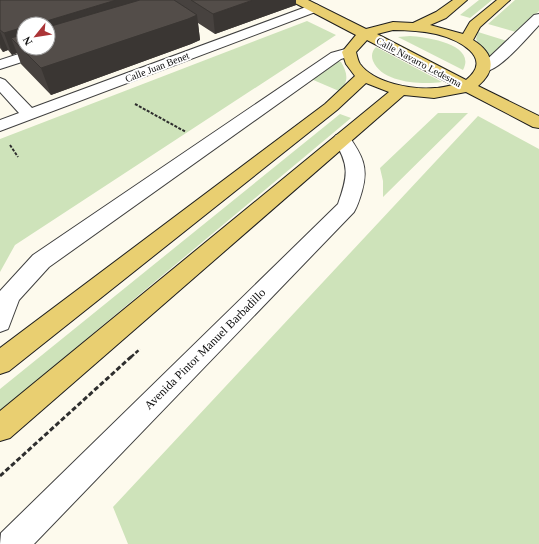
<svg xmlns="http://www.w3.org/2000/svg" width="539" height="544" viewBox="0 0 539 544" font-family="Georgia,serif">
<style>
.green{fill:#cee3ba}
.lines{fill:none;stroke-linecap:round;stroke-linejoin:round}
.minor-casing{stroke:#3f3f3f;stroke-width:2}
.major-casing{stroke:#1d1d1d;stroke-width:2}
.path-far2{stroke:#2e2e2e;stroke-width:2;stroke-dasharray:3 1.5;stroke-linecap:butt}
.path-far1{stroke:#2e2e2e;stroke-width:2.5;stroke-dasharray:4 2;stroke-linecap:butt}
.path{stroke:#2e2e2e;stroke-width:3;stroke-dasharray:5 2.5;stroke-linecap:butt}
.minor{fill:#fff;fill-rule:evenodd}
.major{fill:#e9cf71;fill-rule:evenodd}
.wall{fill:#47423f;fill-rule:evenodd}
.shaded-wall{fill:#3a3633}
.building{fill:#534d49;stroke:#3a3633}
.labels{text-anchor:middle;dominant-baseline:central;stroke-width:4;stroke-linejoin:round;paint-order:stroke}
.far-street-label{font-size:10px;fill:#0c0c0c;stroke:#fff}
.street-label{font-size:12px;fill:#0c0c0c;stroke:#fff}
</style>
<rect width="100%" height="100%" fill="#fdfaed"/>
<path class="green" d="M479 0H492L470 18 460 15Z
M515 0H539V11L516 32 488 24Z
M307 21 336 35 15 245 0 272V139Z
M478 32 507 41 491 58 478 43 476 39Z
M410 36C426 37 477 44 463 70L398 37Z
M376 47 442 82C422 85 382 83 373 61 371 56 372 51 376 47Z
M338 61 341 62C347 72 350 82 339 91L311 79Z
M438 113H468L383 197V181L380 168Z
M340 114 351 118 0 411V389Z
M478 116 539 149V544H128L113 507Z"/>
<g class="lines">
<defs>
<path id="minor" d="M314 4 318 5 320 8 318 11 0 131V120L19 113 0 92V78L5 80 32 108Z
M539 14V25C528 37 504 65 490 70 487 72 484 71 481 70L479 67 534 15Z
M48 45 53 46 55 49 53 52 0 69V60L37 48H48Z
M349 48 354 49 356 52 354 55 341 59 49 267 19 300 8 329 0 332V291L33 255 331 53Z
M342 134 348 135C362 155 369 167 362 191 360 198 358 205 354 212L34 544H0L1 533 338 204C348 176 350 165 333 139L336 135Z"/>
<path id="major" d="M293 0H308L366 29 393 22 413 23 436 12 453 0H467L446 18 430 25 463 34 470 22 497 0H510L480 27 473 40C494 53 497 70 478 86L539 116V128L533 127 466 92 434 98 404 95 10 438 0 441V411L389 92 366 83 337 110 9 371 0 374V348L325 104 355 76 346 64 342 52 356 35 295 3ZM393 30C407 30 422 31 436 34 457 39 495 57 466 80L377 34ZM367 40 453 85C447 86 441 88 435 88 412 90 374 83 360 64 358 61 357 56 356 52Z"/>
</defs>
<use href="#minor" class="minor-casing"/>
<use href="#major" class="major-casing"/>
<path class="path-far2" d="M135 104 186 132
M10 145 18 157"/>
<path class="path-far1" d="M131 357 140 349"/>
<path class="path" d="M0 476 132 356"/>
<use href="#minor" class="minor"/>
<use href="#major" class="major"/>
</g>
<path class="wall" d="M0 0H296V5L215 34 198 23 200 40 191 44 51 95 21 64 17 53 12 55 8 50 3 52 0 48ZM24 24H48L24 48Z"/>
<path class="shaded-wall" d="M116 0H153L48 43V24H40V23Z
M253 0H296V5L215 34 213 14Z
M197 15 200 40 191 44 51 95 41 68Z
M24 27V48L11 38 17 53 12 55 4 33Z
M0 31 8 50 3 52 0 44Z"/>
<path class="building" d="M0 0H116L40 23V24H24V27L4 33 0 30Z
M140 0H174L197 15 188 19 41 68 11 38 24 34V48H48V27Z
M191 0H253L213 14Z"/>
<g class="labels">
<g class="far-street-label">
<text transform="translate(419 62) rotate(28)">Calle Navarro Ledesma</text>
<text transform="translate(157 67) rotate(-21)">Calle Juan Benet</text>
</g>
<g class="street-label">
<text transform="translate(205 349) rotate(-45)">Avenida Pintor Manuel Barbadillo</text>
</g>
</g>
<g transform="translate(36 36) rotate(240)"><circle r="19" fill="#ffffff" stroke="#9e9e9e"/>
<path d="M0-3L7 15L0 10L-7 15Z" fill="#ab3437"/>
<text y="-6" font-size="11" font-weight="bold" text-anchor="middle" fill="#0c0c0c">N</text>
</g>
</svg>
